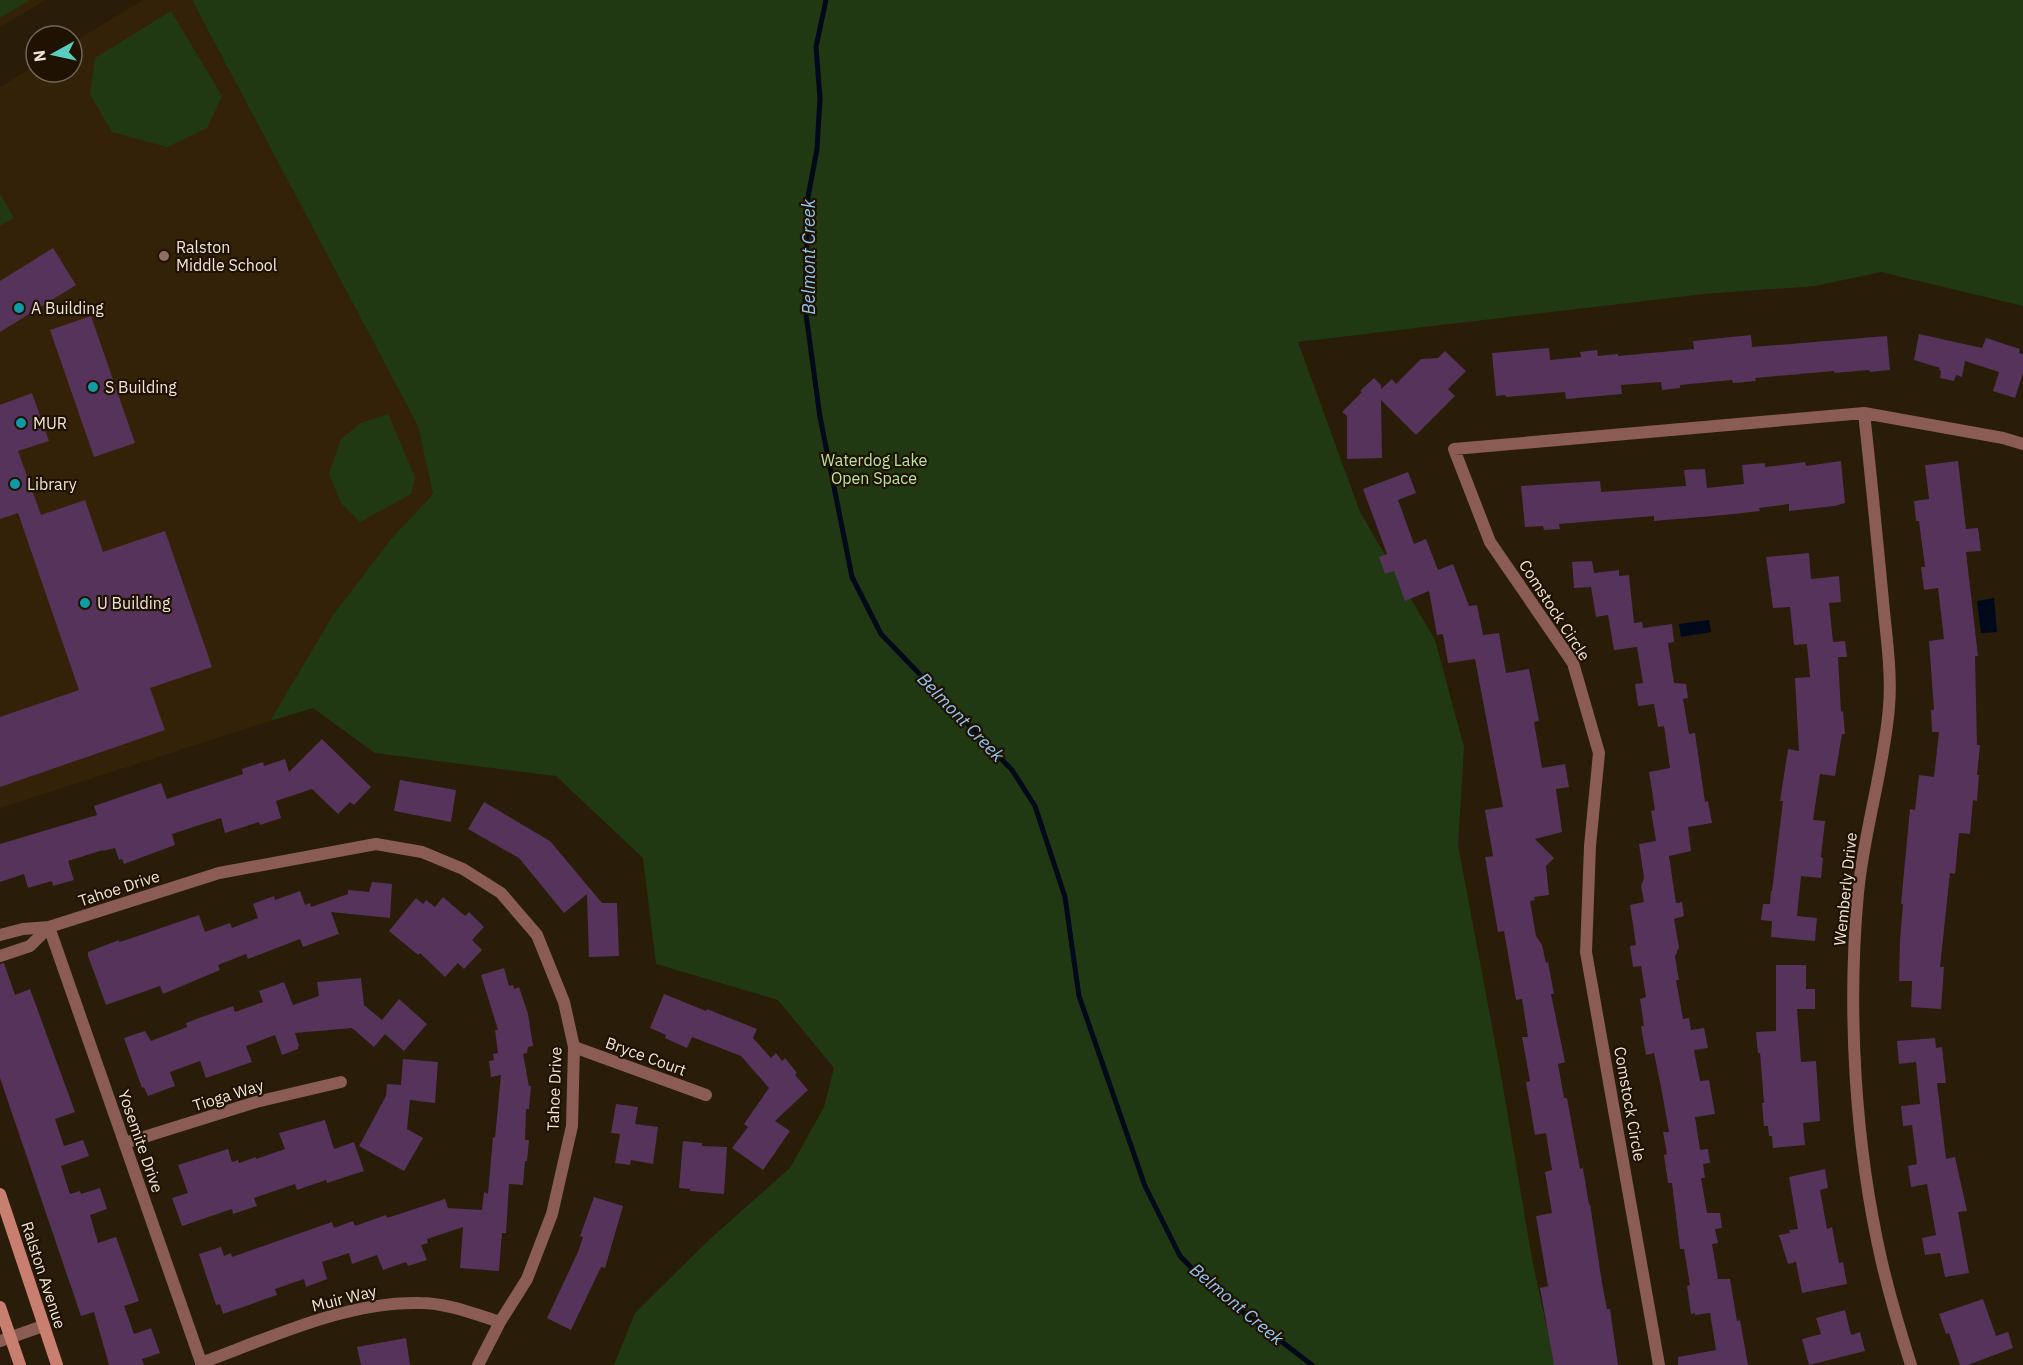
<svg xmlns="http://www.w3.org/2000/svg" width="2023" height="1365" viewBox="0 0 2023 1365" font-family="'IBM Plex Sans',sans-serif">
<style>
.built{fill:#342208}
.green{fill:#213912}
.water{fill:#00091a}
.lines{fill:none;stroke-linecap:round;stroke-linejoin:round}
.stream{stroke:#00091a;stroke-width:5}
.building{fill:#55335b}
.street{stroke:#8a5c53;stroke-width:12}
.secondary{stroke:#c87f70;stroke-width:12}
.education-dot{fill:#8d6e63;stroke:#1f1202;stroke-width:2}
.culture-dot{fill:#0f9aa8;stroke:#1f1202;stroke-width:2}
.labels{text-anchor:middle;dominant-baseline:central;stroke-width:4.5;stroke-linejoin:round;paint-order:stroke}
.poi-label{font-size:16px;fill:#eee4d9;stroke:#1f1202;text-anchor:start}
.park-label{font-size:16px;fill:#b8e79f;stroke:#1f1202}
.street-label{font-size:16px;fill:#eee4d9;stroke:#1f1202}
.water-label{font-size:18px;font-style:italic;fill:#90c5f3;stroke:#1f1202}
</style>
<rect width="100%" height="100%" fill="#291c09"/>
<path class="built" d="M0 0H46L0 27Z
M143 0H192L418 426 433 494 391 539 333 615 270 721 0 808V87L36 65V72H72V43Z"/>
<path class="green" d="M0 0H30L0 18Z
M192 0H2023V306L1881 272 1815 286 1704 294 1298 342 1360 512 1435 640 1464 747 1458 845 1500 1069 1532 1259 1555 1365H614L635 1313 710 1239 790 1168 824 1107 834 1068 778 1000 656 964 643 858 556 776 375 753 313 708 270 721 333 615 391 539 433 494 418 426Z
M171 11 222 96 207 128 167 147 112 132 90 94 95 58Z
M0 194 14 218 0 226Z
M388 414 415 477 411 494 360 522 341 503 329 474 341 439 361 423Z"/>
<path class="water" d="M1994 598 1997 632 1981 633 1977 601Z
M1709 620 1711 632 1681 637 1679 624Z"/>
<g class="lines">
<path class="stream" d="M826 0 816 47 820 98 817 149 808 197 805 307 820 417 852 577 881 634 1012 770 1035 806 1065 897 1079 996 1145 1186 1180 1256 1208 1285 1312 1365"/>
</g>
<path class="building" d="M53 248 76 285 0 332V281Z
M91 316 135 443 94 457 50 330Z
M1919 334 1982 348 1986 338 2020 349 2019 353 2023 354V373L2015 398 1993 391 1999 372 1965 361 1962 377 1956 375 1954 381 1940 378 1941 371 1939 370 1940 368 1914 360Z
M1751 335 1752 347 1887 336 1890 370 1870 372 1869 370 1834 373V371L1755 378 1756 381 1733 383 1732 380 1680 385V388L1662 390 1661 382 1621 385 1622 394 1566 399 1565 392 1506 397 1505 395 1496 396 1492 353 1549 348 1550 360 1581 357 1580 352 1597 350 1598 356 1618 354V356L1694 349 1693 341Z
M1445 351 1466 371 1448 389 1455 396 1416 435 1381 400 1382 458 1347 459V416L1342 412 1362 392 1360 391 1374 378 1381 385V389L1392 379 1396 384 1421 359 1438 358Z
M32 393 49 441 18 451 41 515 85 500 103 552 165 531 212 667 150 688 165 730 0 787V717L79 690 18 513 0 519V405Z
M1841 461 1845 503 1835 506 1789 511V504L1759 508 1760 511 1724 515 1654 521V516L1559 524 1560 529 1544 530 1543 526 1525 527 1521 486 1600 481 1601 492 1686 486 1684 470 1705 469 1707 488 1744 484 1742 465 1765 463V467L1805 462 1806 466Z
M1958 461 1966 529 1978 528 1981 551 1966 552 1978 656H1975L1977 745H1980L1977 775H1979L1977 801 1973 800 1970 834 1959 833 1955 874 1950 873 1940 967H1944L1941 1009 1911 1007 1912 981H1899L1900 940 1903 904H1901L1910 809 1915 810 1919 775 1934 777 1939 732H1932L1931 710H1934L1929 641 1944 639 1938 588 1924 590 1921 567H1925L1919 521H1916L1914 501 1929 499 1925 465Z
M1408 472 1416 493 1398 500 1414 544 1426 539 1438 570 1453 564 1469 606 1477 605 1483 635 1499 633 1506 673 1529 669 1539 721 1534 722 1542 768 1565 764 1569 787 1556 789 1562 832 1535 839 1554 858 1546 866 1549 895 1534 897 1535 900 1530 901 1536 936 1542 945 1546 963 1548 962 1554 994H1551L1565 1062 1558 1064 1564 1098H1567L1580 1169 1583 1168 1589 1205 1590 1204 1602 1283 1607 1309H1610L1618 1365H1554L1540 1288 1548 1286 1536 1216 1552 1213 1545 1172 1552 1170 1546 1133 1535 1135 1526 1082 1530 1081 1522 1037H1528L1522 999 1516 1000 1504 931 1498 932 1485 857 1493 856 1485 810 1503 807 1475 659 1448 663 1443 634 1437 635 1429 591 1405 601 1394 571 1385 574 1379 557 1387 554 1363 489Z
M1809 553 1811 579 1839 576 1841 602 1829 603 1833 642 1845 641 1847 657H1838L1841 712 1843 711 1845 734H1842L1835 776 1820 774 1813 820 1825 821 1821 857 1823 858 1821 878 1801 876 1797 916 1817 918 1815 941 1771 937 1772 921 1761 920 1763 904H1770L1771 891H1772L1783 801H1780L1788 749 1799 751 1795 678 1810 677 1807 644 1794 645 1790 607 1773 608 1766 557Z
M1592 561 1594 573 1619 570V576L1629 575 1634 623 1642 622 1643 628 1672 624 1674 642 1668 643 1674 683 1686 684 1688 698 1683 699 1689 734 1695 733 1705 802 1708 801 1712 823 1688 827 1691 851 1669 856 1676 903 1682 902 1684 916 1674 919 1679 947 1675 957 1679 980H1676L1683 1019 1689 1018 1691 1030 1704 1028 1708 1048 1694 1050 1700 1081 1709 1080 1715 1114 1695 1117 1700 1150 1708 1149 1710 1163 1703 1164 1705 1178H1701L1707 1213H1720L1722 1228 1715 1229 1718 1243 1712 1244 1718 1279H1730L1737 1321 1740 1320 1748 1365H1678V1357L1716 1350 1710 1313 1695 1315V1313L1691 1314 1687 1286 1690 1285 1684 1249H1680L1672 1183H1668L1664 1155 1667 1154 1663 1132H1669L1661 1087 1654 1053 1646 1055 1641 1026H1644L1640 999 1646 997 1641 966 1633 967 1630 946 1636 945 1630 905 1644 902 1641 886 1644 878 1639 844 1656 841 1651 811 1655 810 1649 772 1670 768 1664 726 1658 727 1654 704 1638 706 1635 684 1643 683 1637 647 1614 650 1608 615 1596 617 1591 587 1574 588 1572 562Z
M322 739 371 787 354 805 350 802 338 814 312 789 276 801 281 818 260 825 259 822 225 833 221 818 172 834 175 845 124 864 122 859 119 860 115 848 103 851V850L68 861 74 880 53 886 52 881 28 888 24 874 0 882V844L97 815 94 806 161 783 167 799 243 774 242 769 263 762 264 766 285 759 289 772Z
M400 780 456 790 451 822 394 811Z
M484 802 550 841 602 903H617L619 956 589 957 587 894 564 913 519 858 468 829Z
M372 882 392 884 390 918 331 912 339 934 303 947 300 939 248 959 246 954 218 965 220 970 163 994 160 986 106 1005 88 956V952L119 940V942L126 940 199 915 205 932 230 923 232 928 258 918 253 904 274 896 275 900 300 891 305 905 310 903 311 907 348 894V890L369 892Z
M443 897 465 916 469 912 484 927 472 940 482 950 464 969 458 963 445 977 420 953 418 955 389 931 416 898 423 904 426 900 435 907Z
M4 963 15 995 30 989 75 1112 55 1119 64 1146 83 1140 89 1156 61 1166 70 1194 80 1191 81 1194 100 1188 107 1209 90 1215 98 1243 116 1237 139 1301 124 1306 134 1334 151 1328 160 1353 142 1359 144 1365H109L94 1312 81 1316 0 1078V964Z
M1776 965H1806V989H1815V1009H1797L1801 1062 1816 1061 1820 1121 1803 1123 1805 1145 1773 1148 1772 1136H1769L1768 1126H1764L1762 1103H1764L1760 1053H1758L1756 1032 1776 1031Z
M504 968 509 986 513 985 514 989 519 987 528 1014 533 1046 528 1047 527 1053 523 1054 529 1086H531L529 1109H526L525 1140H529L527 1161H525L523 1185 509 1184 506 1233H502L499 1271 460 1268 463 1227 427 1239 428 1243 421 1245 427 1260 408 1266 406 1262 383 1270 377 1255 352 1264 349 1253 322 1262 327 1279 306 1287 304 1279 275 1289 277 1295 223 1314 220 1304 216 1305 199 1254 221 1247 224 1256 231 1253 232 1257 332 1222 334 1228 353 1221 355 1226 386 1215 387 1218 445 1199 448 1208 482 1210 484 1192 488 1194 493 1137 495 1138 501 1075 491 1077 489 1061 494 1060 493 1054 498 1053 495 1030H498L481 975Z
M361 978 364 1005 382 1020 399 999 427 1024 404 1051 385 1034 374 1047 352 1028 295 1033 299 1046 298 1047V1049L282 1055 275 1035 246 1046 252 1062 206 1078 200 1061 170 1072 175 1086 148 1096 144 1087 142 1088 124 1038 145 1031 151 1041 187 1027 186 1023 199 1018 233 1006 235 1012 263 1002 259 991 284 982 293 1005 319 996 317 982Z
M664 994 706 1011 707 1009 757 1029 753 1038 771 1058 776 1053 782 1061 785 1058 797 1073 795 1075 808 1090 775 1121 790 1131 763 1170 732 1148 748 1127 744 1124 769 1088 741 1056 692 1037 687 1048 665 1038 666 1035 650 1028Z
M1935 1038 1936 1048 1942 1047 1946 1083H1937L1946 1159 1955 1157 1967 1211 1958 1212 1969 1273 1945 1277 1940 1253 1925 1255 1922 1238 1936 1235 1927 1184 1911 1187 1908 1166 1917 1164 1912 1125 1903 1126 1901 1106 1920 1104 1916 1062 1899 1064 1897 1041Z
M403 1059 438 1062 435 1103 410 1100 407 1129 423 1138 404 1171 359 1146 386 1096 387 1084 401 1085Z
M616 1104 638 1107 635 1124 658 1127 653 1164 631 1160 630 1165 615 1163 620 1134 611 1133Z
M325 1120 334 1149 354 1142 364 1171 327 1183 326 1180 297 1190 295 1184 254 1198 257 1206 233 1214 232 1209 182 1226 172 1198 188 1193 178 1165 228 1149 232 1162 238 1160 239 1163 256 1157V1159L285 1149 279 1133Z
M683 1141 702 1143V1146L727 1147 724 1194 690 1191V1189L679 1188Z
M1825 1169 1828 1188 1820 1190 1827 1229 1832 1227 1839 1263 1843 1262 1847 1284 1802 1293 1796 1262 1788 1264 1779 1235 1790 1233 1789 1230 1798 1229 1789 1177Z
M594 1197 623 1206 605 1268 601 1267 571 1330 547 1318 578 1252 583 1237 580 1236Z
M1983 1299 1996 1336 2008 1332 2013 1348 1968 1365H1960L1949 1333 1946 1334 1939 1314Z
M1845 1310 1851 1335 1860 1332 1865 1351 1809 1365 1802 1339 1821 1334 1816 1318Z
M406 1338 410 1365H361L357 1347Z"/>
<g class="lines">
<path class="street" d="M1864 413C1871 476 1877 538 1883 601 1886 635 1892 672 1889 707 1884 769 1864 830 1858 893 1847 1011 1855 1146 1882 1263 1890 1297 1900 1331 1911 1365
M49 927 202 1365
M0 935 23 929 49 927 219 873 376 844 422 852 463 869 501 893 537 935 564 1002 574 1047 572 1126 552 1214 527 1279 500 1322 478 1365
M0 956 30 946 49 927
M574 1047 706 1095
M125 1143 256 1102 341 1082
M0 1341 43 1326
M201 1363C270 1338 346 1301 420 1303 447 1303 474 1314 500 1322
M1659 1365 1586 952 1590 846 1599 753 1573 663 1490 542 1454 449 1864 413 2003 438 2023 444"/>
<path class="secondary" d="M0 1194 57 1365
M0 1307 20 1365"/>
</g>
<circle class="education-dot" cx="164" cy="256" r="6"/>
<g class="culture-dot">
<circle cx="19" cy="308" r="6"/>
<circle cx="93" cy="387" r="6"/>
<circle cx="21" cy="423" r="6"/>
<circle cx="15" cy="484" r="6"/>
<circle cx="85" cy="603" r="6"/>
</g>
<g class="labels">
<g class="poi-label">
<text x="176" y="247">Ralston<tspan x="176" dy="18">Middle School</tspan></text>
<text x="31" y="308">A Building</text>
<text x="105" y="387">S Building</text>
<text x="33" y="423">MUR</text>
<text x="27" y="484">Library</text>
<text x="97" y="603">U Building</text>
</g>
<g class="park-label">
<text x="874" y="460">Waterdog Lake<tspan x="874" dy="18">Open Space</tspan></text>
</g>
<g class="street-label">
<text transform="translate(1555 610) rotate(57)">Comstock Circle</text>
<text transform="translate(119 888) rotate(-18)">Tahoe Drive</text>
<text transform="translate(1845 889) rotate(-84)">Wemberly Drive</text>
<text transform="translate(646 1056) rotate(20)">Bryce Court</text>
<text transform="translate(554 1089) rotate(-88)">Tahoe Drive</text>
<text transform="translate(228 1095) rotate(-17)">Tioga Way</text>
<text transform="translate(1630 1104) rotate(80)">Comstock Circle</text>
<text transform="translate(141 1141) rotate(71)">Yosemite Drive</text>
<text transform="translate(44 1275) rotate(72)">Ralston Avenue</text>
<text transform="translate(344 1298) rotate(-14)">Muir Way</text>
</g>
<g class="water-label">
<text transform="translate(808 257) rotate(-90)">Belmont Creek</text>
<text transform="translate(961 717) rotate(46)">Belmont Creek</text>
<text transform="translate(1237 1304) rotate(40)">Belmont Creek</text>
</g>
</g>
<g transform="translate(54 54) rotate(262)"><circle r="28" fill="#1f1202" stroke="#726658" stroke-width="1.5"/>
<path d="M0-4.5L10 22L0 15L-10 22Z" fill="#58cec0"/>
<text y="-9" font-size="16" font-weight="bold" text-anchor="middle" fill="#eee4d9">N</text>
</g>
</svg>
